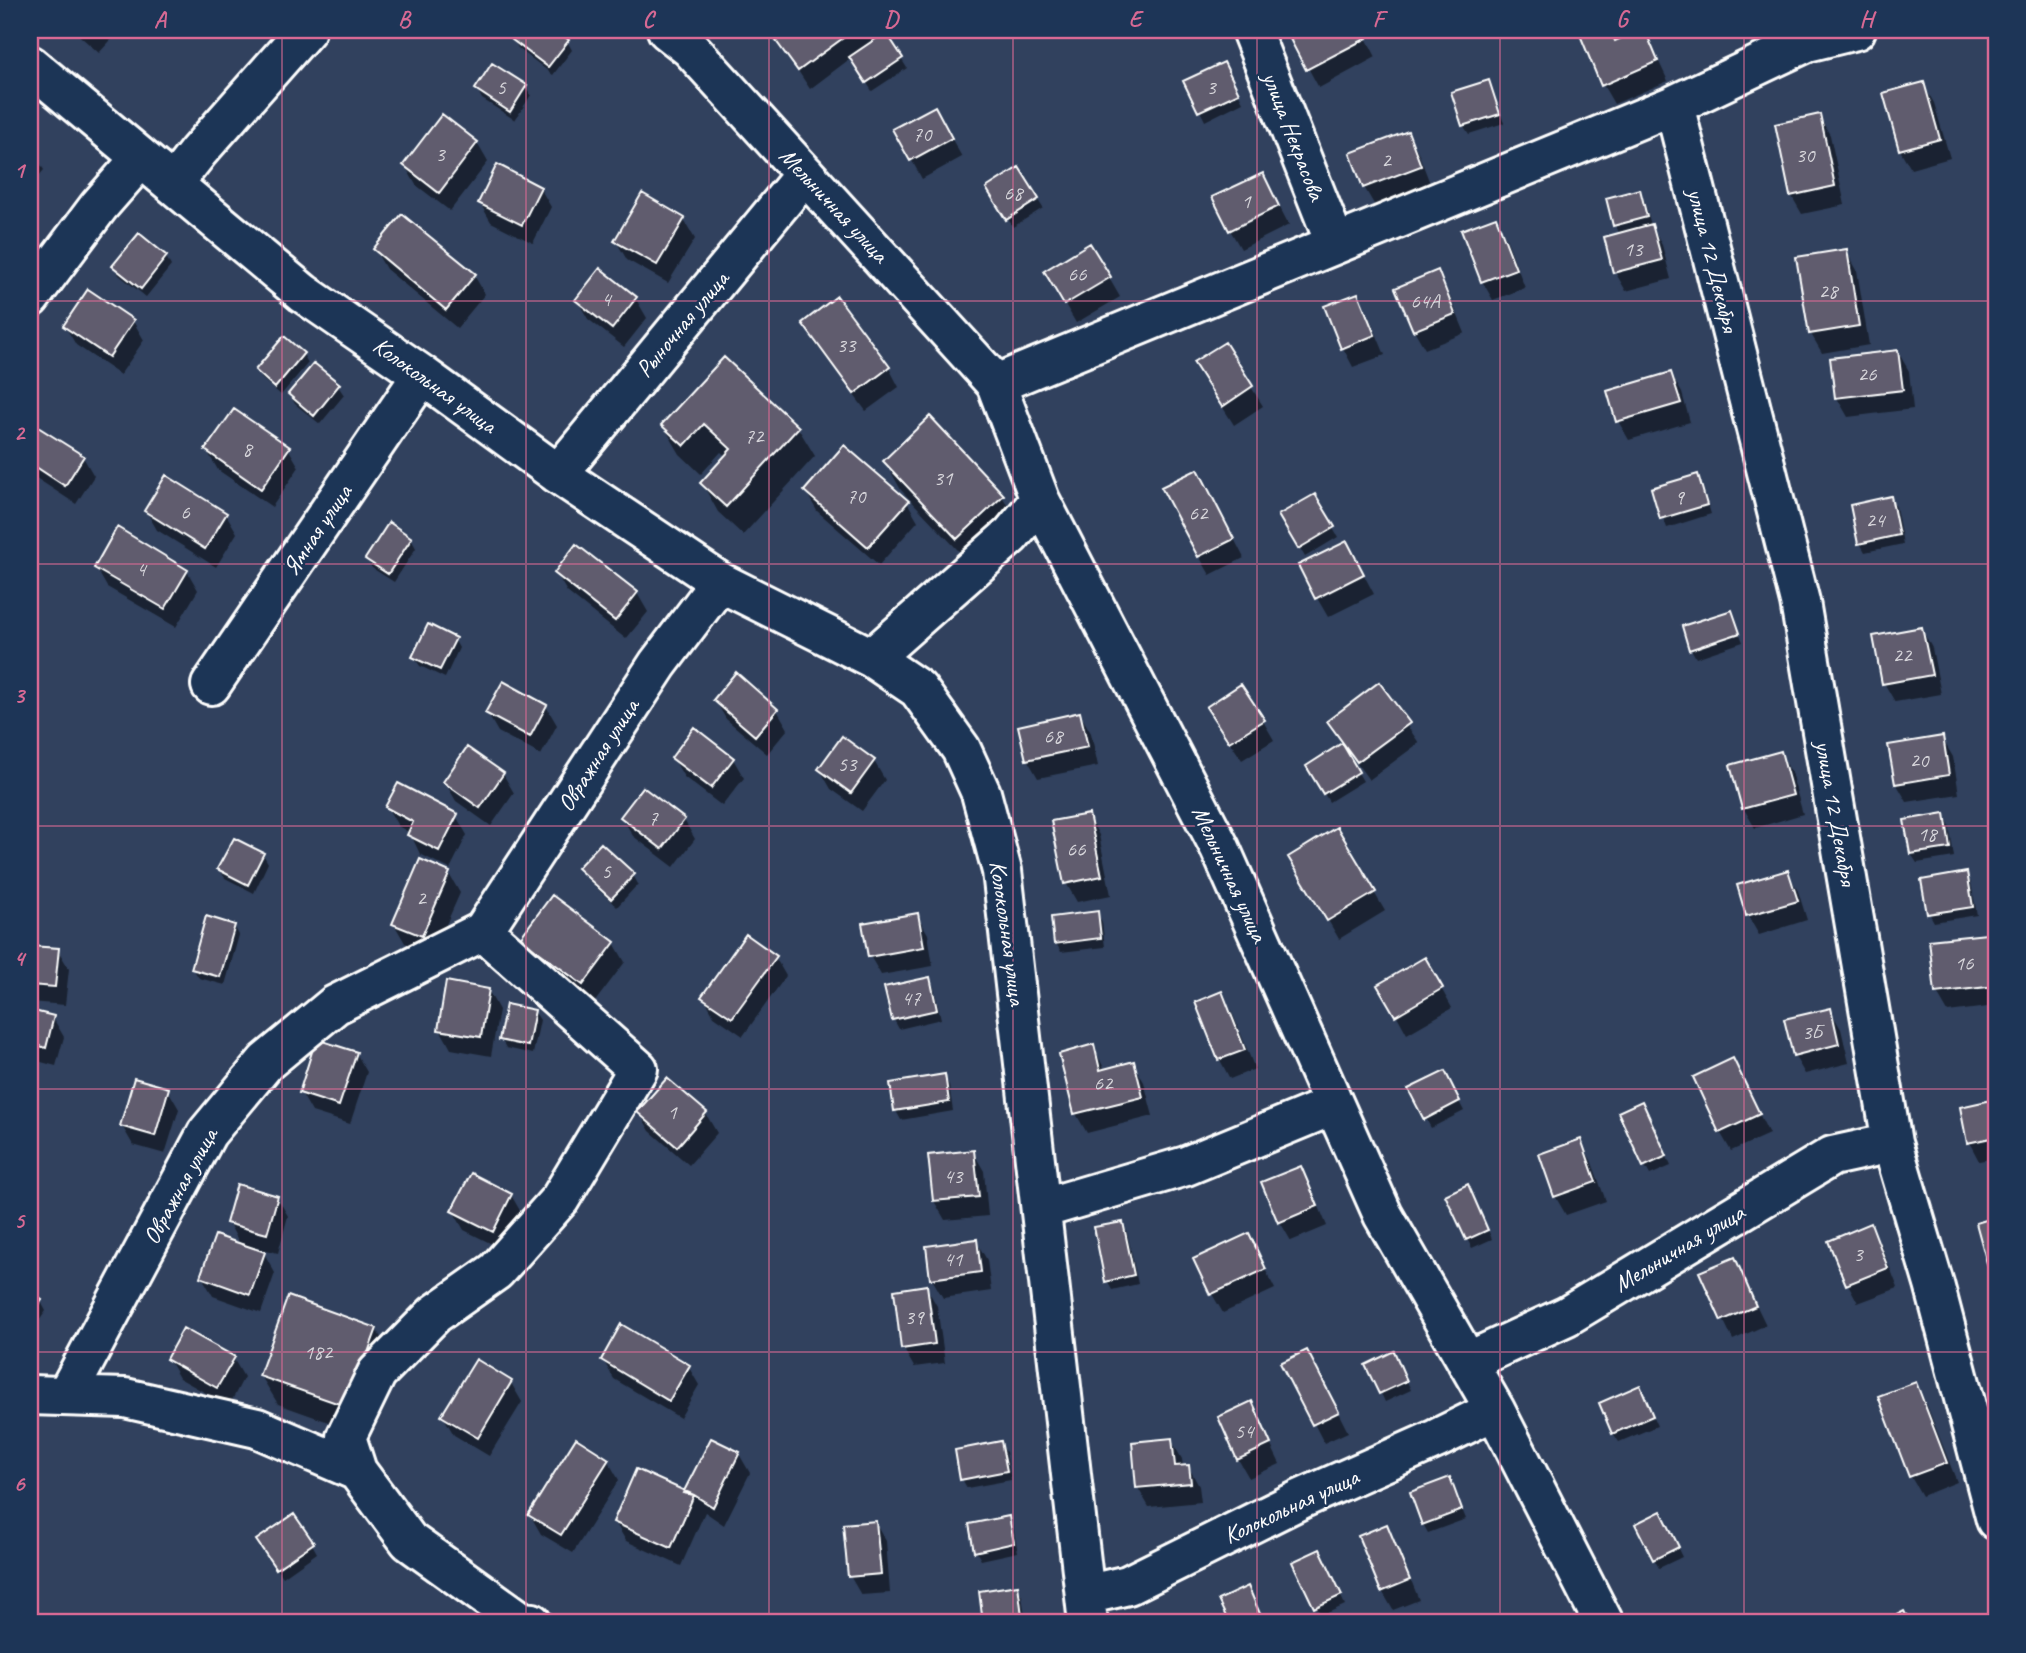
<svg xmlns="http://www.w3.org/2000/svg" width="2026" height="1653" viewBox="0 0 2026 1653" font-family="Caveat,sans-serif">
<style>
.shadow{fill:#0007}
.building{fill:#605c6e;stroke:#fff;stroke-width:2}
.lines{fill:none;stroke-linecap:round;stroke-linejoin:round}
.minor-casing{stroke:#fff;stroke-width:44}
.minor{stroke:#1d3557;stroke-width:38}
.grid{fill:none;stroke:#d76994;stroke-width:2;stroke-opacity:0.55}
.labels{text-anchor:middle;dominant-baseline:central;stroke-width:5;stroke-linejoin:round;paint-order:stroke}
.number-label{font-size:21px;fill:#d7d6db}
.street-label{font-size:24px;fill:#fff;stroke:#1d3557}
.neatline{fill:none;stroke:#d76994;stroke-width:2.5}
.grid-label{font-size:23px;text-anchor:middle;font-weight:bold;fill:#d76994}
</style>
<rect width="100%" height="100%" fill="#31415e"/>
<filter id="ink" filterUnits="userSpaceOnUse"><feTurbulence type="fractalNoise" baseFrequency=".0143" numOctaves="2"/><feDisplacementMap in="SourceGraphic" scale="14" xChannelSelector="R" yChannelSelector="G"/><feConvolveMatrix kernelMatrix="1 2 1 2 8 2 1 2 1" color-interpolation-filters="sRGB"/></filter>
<g filter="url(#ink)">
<path class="shadow" d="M73 30H120L99 53Z
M520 30H552L567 41 572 50 553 75 518 48 513 39Z
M795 30H867L874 43 886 35 907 68 872 91 851 58 810 89 779 42Z
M1311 30H1362L1376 57 1319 88 1293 40Z
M1580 30H1612L1617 42 1644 30 1668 81 1614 104 1603 85Z
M1228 73 1243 102 1205 121 1186 82Z
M1488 82 1504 123 1469 134 1463 125Z
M1923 84 1934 103 1950 158 1911 169 1900 150Z
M525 86 531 95 515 120 482 99 477 89Z
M1819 116 1830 135 1845 205 1802 214 1791 195Z
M945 127 962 157 922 179 895 130Z
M1408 133 1418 152 1431 186 1375 206 1364 187Z
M477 143 488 162 450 211 416 185 405 166Z
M30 148 44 170 30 186Z
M1019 170 1043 208 1013 227 989 188Z
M1263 175 1289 225 1241 249 1230 230Z
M540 188 551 207 533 243 491 222 480 203Z
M1639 191 1644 200 1651 225 1662 245 1671 279 1626 291 1615 272 1620 234 1615 225Z
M1495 219 1506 238 1525 288 1493 300 1482 281Z
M684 220 695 239 668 283 627 260 616 241Z
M1090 245 1120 297 1076 323 1046 272Z
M375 250 474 275 485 294 457 328 386 269Z
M1846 251 1857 270 1869 345 1822 353 1811 334Z
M166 257 171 266 146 297 119 275 114 266Z
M600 271 636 299 647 318 624 347 588 319 577 300Z
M1437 273 1448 292 1465 333 1425 349 1414 330Z
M1357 295 1368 314 1385 355 1353 367 1343 348Z
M133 321 144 340 120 375 76 345 65 326Z
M804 324 889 368 899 387 866 411 815 343Z
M284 338 303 354 308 363 281 395 262 379 257 370Z
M1224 344 1263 406 1234 425 1206 381Z
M1898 352 1909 371 1913 409 1848 417 1837 398 1832 360Z
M724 360 798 428 815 456 743 535 718 512 702 483 727 457 721 452 701 474 680 454 663 425Z
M1671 374 1682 393 1690 422 1629 440 1618 421 1609 392Z
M338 386 344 395 320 424 295 404 290 395Z
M30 424 83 457 94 476 76 504 30 474Z
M288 448 299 467 272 507 218 470 207 451Z
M885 461 1002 496 1019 524 974 567 901 490Z
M1697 476 1702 485 1711 514 1667 528 1653 490Z
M1209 490 1244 558 1210 575 1199 556Z
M806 492 907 502 918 521 879 565 817 511Z
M1314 496 1338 537 1305 557 1281 516Z
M1890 498 1896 507 1903 544 1865 552 1860 543Z
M146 511 226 514 237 533 216 567 157 530Z
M411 539 416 548 394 582 372 568 367 559Z
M1357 562 1374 594 1328 617 1317 598Z
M96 568 187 571 198 590 176 627 107 587Z
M556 573 637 593 648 612 626 639 567 592Z
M1731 612 1743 642 1696 658 1691 649Z
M1921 628 1932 648 1941 694 1895 702 1884 683Z
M454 639 459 648 445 678 420 666 414 657Z
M1379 684 1419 743 1369 780 1345 747 1343 748 1363 781 1329 802 1308 766 1343 745 1329 721Z
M715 700 777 710 788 729 767 754 726 719Z
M546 706 557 725 541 755 498 732 487 713Z
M1080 714 1091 733 1098 766 1038 778 1027 759Z
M1263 721 1274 740 1242 760 1219 726Z
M694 730 733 759 744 778 722 806 684 777 673 758Z
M1942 738 1953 757 1959 794 1907 802 1896 783Z
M1780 753 1791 772 1803 814 1755 828 1744 809 1732 766Z
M874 761 885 780 862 811 831 789 820 770Z
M503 774 514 793 491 826 456 801 445 782Z
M387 807 456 816 467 835 450 869 420 854 410 833 398 826Z
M1944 815 1949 824 1954 857 1917 863 1911 854Z
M1088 816 1099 835 1111 895 1077 902 1066 883Z
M622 817 684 820 695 839 674 867 633 836Z
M1337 829 1385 911 1339 939 1291 857Z
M263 854 268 863 254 893 225 878 219 869Z
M580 868 633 875 638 884 617 907 585 877Z
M1787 872 1798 891 1807 920 1759 935 1748 916 1739 886Z
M449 874 460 893 433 954 405 943 394 924Z
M1966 874 1971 883 1977 915 1934 922 1929 913Z
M1097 913 1102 922 1105 947 1061 952 1056 943Z
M917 915 928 934 933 966 881 975 870 956Z
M234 926 239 935 225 985 199 978 193 969Z
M1996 935V1006L1948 1012 1937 993 1931 942Z
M522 939 614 943 625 962 594 1003 533 958Z
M30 947 58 950 69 969 65 1005 30 1002Z
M775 957 786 976 743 1036 714 1016 704 997Z
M1425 959 1452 1008 1407 1034 1380 985Z
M929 979 934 988 941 1019 899 1029 894 1020 886 988Z
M488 990 499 1010 491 1056 451 1049 440 1029Z
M1221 994 1232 1012 1255 1069 1230 1079 1220 1060 1198 1003Z
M1830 1010 1841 1029 1849 1063 1805 1074 1794 1055Z
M534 1011 540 1020 533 1054 506 1048 501 1039Z
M30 1012 53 1018 64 1037 56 1066 30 1059Z
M1093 1046 1105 1070 1133 1063 1144 1082 1153 1116 1087 1133 1076 1114 1061 1055Z
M356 1053 367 1072 350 1124 312 1112 301 1093Z
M1733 1060 1769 1134 1731 1151 1720 1132Z
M1444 1073 1464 1111 1431 1128 1410 1090Z
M944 1076 949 1085 953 1111 901 1120 896 1111 892 1085Z
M667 1080 706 1114 717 1133 689 1165 650 1131 639 1112Z
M168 1090 179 1109 165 1154 133 1145 122 1126Z
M1996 1101V1158L1979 1161 1969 1142 1962 1108Z
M1647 1112 1671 1166 1650 1175 1645 1166Z
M1580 1141 1591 1160 1606 1201 1566 1215 1555 1196Z
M973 1152 984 1171 988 1216 945 1220 934 1201 930 1156Z
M1300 1168 1311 1187 1327 1226 1291 1241 1280 1222Z
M511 1195 522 1214 504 1250 464 1230 453 1211Z
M1472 1195 1492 1239 1472 1248 1467 1239Z
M277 1197 288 1216 278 1253 240 1244 228 1222Z
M1122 1223 1127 1232 1138 1284 1112 1290 1107 1281Z
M1870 1226 1881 1245 1898 1288 1858 1303 1848 1284 1830 1242Z
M1248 1235 1275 1289 1223 1313 1212 1294Z
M976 1241 987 1260 991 1291 943 1298 932 1279 928 1247Z
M264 1253 275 1273 261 1313 213 1296 202 1277Z
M1734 1259 1766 1325 1733 1340 1701 1273Z
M926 1287 937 1306 945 1363 914 1367 903 1348Z
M30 1293 41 1302 46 1311 30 1334Z
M376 1329 393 1358 365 1435 278 1404 261 1376Z
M233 1358 244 1377 229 1406 179 1378 168 1359Z
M603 1360 688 1366 699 1385 680 1418 614 1379Z
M477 1362 511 1383 522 1402 489 1456 454 1435 443 1416Z
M1398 1362 1411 1390 1385 1402 1368 1365Z
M1283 1363 1317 1371 1348 1432 1324 1443Z
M1915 1384 1926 1403 1957 1482 1922 1496 1911 1477 1880 1397Z
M1644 1396 1657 1426 1619 1442 1613 1433Z
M1251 1404 1280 1464 1249 1478 1238 1459Z
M1171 1440 1182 1459 1183 1467 1188 1466 1199 1486 1201 1502 1149 1507 1138 1488Z
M1000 1443 1006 1452 1011 1480 967 1488 962 1479Z
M739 1454 750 1473 724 1525 705 1512 681 1566 626 1541 615 1522 685 1493Z
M608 1461 619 1480 573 1553 541 1534 530 1515Z
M1450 1480 1466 1519 1428 1533 1423 1524Z
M1008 1518 1013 1527 1018 1552 981 1560 976 1551Z
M875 1522 886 1541 890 1593 861 1595 850 1576Z
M1665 1522 1682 1557 1659 1568 1654 1559Z
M1386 1526 1397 1545 1419 1600 1393 1610 1382 1591Z
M312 1544 317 1553 283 1577 264 1550Z
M1324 1560 1345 1605 1321 1616 1295 1563Z
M1017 1587 1022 1596 1026 1623H985L981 1592Z"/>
<path class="building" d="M518 30H555L569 40 548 67 511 39Z
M792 30H854L798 71 776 41Z
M1307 30H1363L1367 38 1306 70 1290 39Z
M1578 30H1610L1615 41 1640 30H1645L1658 61 1601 86Z
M886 32 903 58 866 83 849 57Z
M1224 62 1239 93 1198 112 1183 81Z
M492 63 527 85 510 112 475 89Z
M1489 80 1500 114 1462 126 1451 92Z
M1924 82 1940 139 1899 150 1883 93Z
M935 106 952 138 910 161 892 129Z
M442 114 478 142 439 193 403 165Z
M1820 114 1835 186 1790 196 1775 124Z
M1408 131 1421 166 1363 188 1350 153Z
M497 164 541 187 522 225 478 203Z
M1019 167 1039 199 1006 220 986 188Z
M1263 173 1279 206 1229 231 1212 197Z
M1640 189 1647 217 1613 226 1606 198Z
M642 193 685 218 657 265 614 241Z
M402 214 476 274 446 310 373 249Z
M1496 217 1516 269 1481 282 1461 230Z
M1652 224 1662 260 1613 273 1604 237Z
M139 233 167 256 141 289 112 266Z
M1090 243 1111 277 1064 305 1044 271Z
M1847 249 1859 326 1809 334 1796 257Z
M600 268 637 297 612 329 575 300Z
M1438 270 1455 314 1413 331 1395 288Z
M88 289 134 320 109 357 63 326Z
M1358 293 1375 335 1341 349 1324 306Z
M837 296 890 367 854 394 802 323Z
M284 336 304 353 275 388 255 370Z
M1225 342 1253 386 1222 407 1193 362Z
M1898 350 1903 390 1835 398 1830 358Z
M724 357 799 427 726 507 700 483 731 449 704 424 684 446 661 425Z
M314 363 340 384 314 416 288 394Z
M1671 372 1681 403 1616 422 1607 391Z
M234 409 290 447 261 489 205 450Z
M930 416 1004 495 957 539 883 461Z
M30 422 84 456 65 486 30 463Z
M844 445 909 501 868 547 804 491Z
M1198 469 1234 539 1198 557 1161 487Z
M1698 474 1707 505 1660 519 1651 488Z
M166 475 227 513 205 549 144 511Z
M1315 494 1335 527 1298 549 1278 515Z
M1891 496 1899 535 1858 544 1850 505Z
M389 522 412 538 388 574 365 559Z
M117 527 188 570 165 609 94 568Z
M1347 541 1364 574 1315 599 1298 565Z
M576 544 638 592 615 621 554 573Z
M1732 610 1740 633 1689 650 1682 626Z
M428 624 456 638 440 670 412 657Z
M1922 627 1932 675 1882 684 1873 636Z
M736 672 778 709 755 736 713 700Z
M503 681 547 705 530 737 485 713Z
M1379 682 1410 723 1357 762 1327 721Z
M1241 684 1265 720 1229 742 1206 707Z
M1080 712 1088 747 1026 760 1018 726Z
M694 727 734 758 711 788 671 758Z
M842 736 875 760 851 793 818 769Z
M1943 736 1949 775 1895 784 1888 745Z
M1342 743 1359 772 1323 794 1306 766Z
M467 747 504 773 480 808 443 782Z
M1781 751 1793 795 1742 809 1730 765Z
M398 783 458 814 439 851 407 835 413 822 385 807Z
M643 787 685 819 662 849 620 817Z
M1945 813 1950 848 1910 854 1904 820Z
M1089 814 1102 876 1064 884 1051 821Z
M1337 827 1376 892 1327 921 1288 857Z
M234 838 264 853 248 885 217 869Z
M601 843 635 874 611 899 577 868Z
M420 859 450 872 422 936 392 924Z
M1788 870 1798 901 1746 916 1737 885Z
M1967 872 1973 907 1927 914 1921 880Z
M552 895 615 942 583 985 520 938Z
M1098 911 1101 938 1054 944 1051 917Z
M918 913 924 947 868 957 862 923Z
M206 916 235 925 220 977 191 969Z
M1996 933V986L1935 993 1929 940Z
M746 934 777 956 732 1018 701 997Z
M30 946 59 948 55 987 30 985Z
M1425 957 1443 988 1395 1016 1377 985Z
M930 977 937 1010 892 1020 884 987Z
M446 981 489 989 481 1037 438 1030Z
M1222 991 1245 1050 1218 1060 1195 1002Z
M506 1004 535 1010 528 1046 499 1040Z
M1831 1008 1839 1044 1793 1056 1784 1019Z
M30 1010 54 1016 46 1048 30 1043Z
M316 1039 357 1052 339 1106 299 1093Z
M1094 1044 1100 1070 1134 1061 1143 1097 1074 1114 1059 1054Z
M1733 1058 1760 1114 1719 1133 1693 1077Z
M1445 1071 1460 1101 1424 1120 1408 1089Z
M945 1074 949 1102 894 1111 890 1083Z
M134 1078 169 1088 155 1136 120 1126Z
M667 1078 707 1112 677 1147 637 1112Z
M1996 1099V1137L1967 1143 1960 1107Z
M1642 1101 1667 1156 1643 1167 1618 1112Z
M1581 1139 1596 1182 1554 1197 1539 1154Z
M974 1150 979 1197 933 1201 928 1155Z
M1301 1166 1318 1206 1278 1223 1261 1182Z
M471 1173 512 1194 493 1232 451 1211Z
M237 1184 278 1196 267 1234 226 1223Z
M1468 1184 1488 1230 1466 1240 1445 1195Z
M1996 1217V1288L1994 1289 1976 1223Z
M1123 1222 1134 1275 1105 1282 1094 1227Z
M1871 1223 1888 1268 1846 1285 1828 1241Z
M1249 1233 1266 1269 1210 1295 1193 1259Z
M215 1235 265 1252 250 1295 200 1277Z
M977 1239 981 1272 930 1279 926 1246Z
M1735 1257 1756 1306 1721 1321 1699 1272Z
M927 1285 935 1344 901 1349 894 1290Z
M30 1291 42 1300 30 1318Z
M288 1296 377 1328 348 1407 259 1376Z
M621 1324 690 1365 669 1401 601 1360Z
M183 1328 235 1357 217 1388 166 1359Z
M1307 1350 1339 1412 1312 1425 1280 1363Z
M1394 1351 1407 1381 1379 1394 1365 1365Z
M476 1359 512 1381 478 1438 441 1416Z
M1916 1382 1947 1463 1909 1477 1878 1396Z
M1640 1385 1653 1416 1612 1434 1599 1403Z
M1252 1401 1271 1444 1237 1460 1218 1417Z
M576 1438 609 1459 561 1535 528 1515Z
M711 1438 740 1452 713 1507 694 1495 683 1493Z
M1172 1438 1175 1466 1189 1465 1191 1483 1136 1488 1132 1442Z
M1001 1441 1007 1471 960 1480 955 1450Z
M636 1469 694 1495 671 1548 613 1522Z
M1450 1477 1462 1510 1422 1525 1410 1492Z
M1661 1511 1679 1547 1653 1560 1635 1524Z
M294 1514 314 1543 276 1569 256 1540Z
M1009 1516 1014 1543 974 1552 969 1524Z
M876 1521 881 1574 848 1577 843 1524Z
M1387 1524 1410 1580 1381 1592 1358 1536Z
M1320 1549 1342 1595 1314 1608 1292 1562Z
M1018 1585 1023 1623H983L979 1591Z
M1248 1586 1264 1623H1229L1218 1600Z
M1904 1611 1910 1623H1881Z"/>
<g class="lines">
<defs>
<path id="minor" d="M667 30 690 48 996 384 1040 500 1220 848 1383 1215 1495 1410 1604 1623
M1251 30 1335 243
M30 65 303 293 422 375 558 474 720 582 872 658 918 689 961 749 981 793 1002 871 1088 1623
M1674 105 1800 602 1892 1143 1934 1284 1996 1520
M173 184 198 152 306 30
M30 298 99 206 141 158
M996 384 1674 105 1807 42 1856 30
M558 474 805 174
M872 658 1011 535 1040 500
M211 685 422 375
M483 931 638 1069 560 1199 496 1271 435 1314 377 1373 346 1437 357 1471 409 1541 522 1622 532 1623
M1041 1209 1186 1166 1334 1105
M1467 1362 1567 1316 1832 1156 1892 1143
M30 1395 125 1398 257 1428 357 1471
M66 1396 207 1133 266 1062 335 1005 483 931 658 664 720 582
M1085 1595 1128 1585 1301 1499 1436 1439 1495 1410"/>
</defs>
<use href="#minor" class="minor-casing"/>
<use href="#minor" class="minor"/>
</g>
</g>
<path class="grid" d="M282 30V1623M526 30V1623M769 30V1623M1013 30V1623M1257 30V1623M1500 30V1623M1744 30V1623M30 301H1996M30 564H1996M30 826H1996M30 1089H1996M30 1352H1996"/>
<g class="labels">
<g class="number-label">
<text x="501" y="87">5</text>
<text x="1211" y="87">3</text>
<text x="922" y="134">70</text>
<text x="440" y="154">3</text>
<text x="1805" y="155">30</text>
<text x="1386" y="160">2</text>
<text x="1013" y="193">68</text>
<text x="1246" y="201">1</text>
<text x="1633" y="249">13</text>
<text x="1077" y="274">66</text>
<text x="1828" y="291">28</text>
<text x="606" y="299">4</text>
<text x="1425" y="301">64А</text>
<text x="846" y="345">33</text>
<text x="1867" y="374">26</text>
<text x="754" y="436">72</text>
<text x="247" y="449">8</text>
<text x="943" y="478">31</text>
<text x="856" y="496">70</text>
<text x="1679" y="497">9</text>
<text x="185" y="512">6</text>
<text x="1198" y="513">62</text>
<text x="1875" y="520">24</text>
<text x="141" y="569">4</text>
<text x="1902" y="655">22</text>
<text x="1053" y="736">68</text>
<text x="1919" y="760">20</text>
<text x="847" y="764">53</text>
<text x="653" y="818">7</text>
<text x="1927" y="834">18</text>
<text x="1076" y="849">66</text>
<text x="606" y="871">5</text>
<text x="421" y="898">2</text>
<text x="1964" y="963">16</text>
<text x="911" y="998">47</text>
<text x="1812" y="1032">3Б</text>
<text x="1103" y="1083">62</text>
<text x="672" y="1112">1</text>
<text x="953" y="1176">43</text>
<text x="1858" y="1254">3</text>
<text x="953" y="1259">41</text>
<text x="914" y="1317">39</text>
<text x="318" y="1352">182</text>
<text x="1244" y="1431">54</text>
</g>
<g class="street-label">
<text transform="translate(1294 136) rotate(69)">улица Некрасова</text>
<text transform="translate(834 205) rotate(47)">Мельничная улица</text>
<text transform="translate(1713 260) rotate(76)">улица 12 Декабря</text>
<text transform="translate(682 324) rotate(-50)">Рыночная улица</text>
<text transform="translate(435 385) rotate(36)">Колокольная улица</text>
<text transform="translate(317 530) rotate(-56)">Ямная улица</text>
<text transform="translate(598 755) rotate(-57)">Овражная улица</text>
<text transform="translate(1836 813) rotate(80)">улица 12 Декабря</text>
<text transform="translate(1230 874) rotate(65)">Мельничная улица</text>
<text transform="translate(1008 933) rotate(82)">Колокольная улица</text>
<text transform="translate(180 1186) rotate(-61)">Овражная улица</text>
<text transform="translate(1679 1248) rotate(-31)">Мельничная улица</text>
<text transform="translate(1291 1506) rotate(-25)">Колокольная улица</text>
</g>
</g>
<rect width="2026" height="1653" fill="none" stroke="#1d3557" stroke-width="77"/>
<rect x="38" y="38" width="1950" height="1576" class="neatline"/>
<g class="grid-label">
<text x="160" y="27">A</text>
<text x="404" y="27">B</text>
<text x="648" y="27">C</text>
<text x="891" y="27">D</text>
<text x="1135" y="27">E</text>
<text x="1378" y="27">F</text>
<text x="1622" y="27">G</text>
<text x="1866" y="27">H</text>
<text x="19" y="178">1</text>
<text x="19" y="440">2</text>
<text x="19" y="703">3</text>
<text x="19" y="966">4</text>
<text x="19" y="1228">5</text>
<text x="19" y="1491">6</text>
</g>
</svg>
